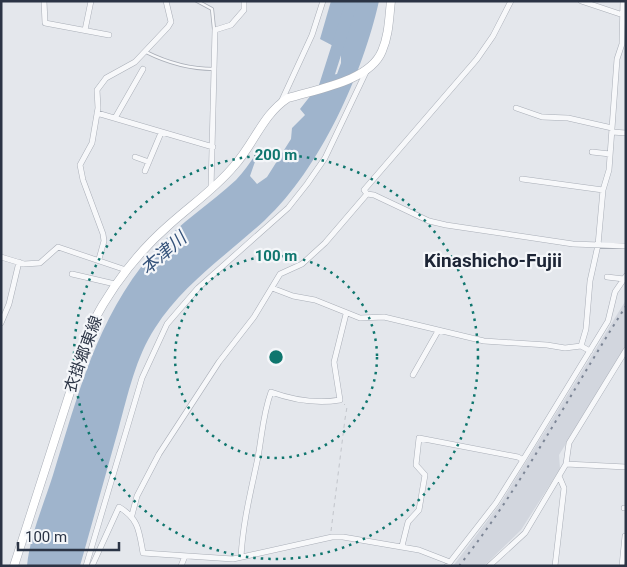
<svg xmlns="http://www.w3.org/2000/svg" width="627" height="567" viewBox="0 0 627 567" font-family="Roboto,'Noto Sans JP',sans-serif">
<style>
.built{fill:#d2d6de}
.water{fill:#9fb4cc}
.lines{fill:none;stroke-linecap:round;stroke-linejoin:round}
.river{stroke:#9fb4cc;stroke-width:12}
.lane-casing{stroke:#a9aeb7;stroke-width:4}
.street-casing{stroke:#a9aeb7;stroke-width:6}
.secondary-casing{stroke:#a9aeb7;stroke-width:9}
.path{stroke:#c2c5cb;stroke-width:1;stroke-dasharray:4 4;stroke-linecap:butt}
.lane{stroke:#f7f8fa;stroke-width:2.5}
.street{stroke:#f7f8fa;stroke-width:5}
.secondary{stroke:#fff;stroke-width:8}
.rail{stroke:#7d8696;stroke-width:2;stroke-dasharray:2.5 5;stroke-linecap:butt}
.ring{fill:none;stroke:#0f766e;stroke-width:2.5;stroke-dasharray:2.5 5}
.labels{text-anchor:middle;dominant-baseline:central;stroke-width:4.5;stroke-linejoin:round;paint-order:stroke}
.street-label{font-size:16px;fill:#2b3445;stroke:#f4f6f9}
.water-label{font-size:18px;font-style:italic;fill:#34527a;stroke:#f4f6f9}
.quarter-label{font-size:19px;font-weight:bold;fill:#1d2536;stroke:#f4f6f9}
.centre{fill:#0f766e;stroke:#f4f6f9;stroke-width:2.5}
.ring-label{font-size:15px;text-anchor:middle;font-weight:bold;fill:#0f766e;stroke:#f4f6f9;stroke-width:4.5;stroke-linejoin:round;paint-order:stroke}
</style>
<rect width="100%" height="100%" fill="#e4e7ec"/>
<path class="built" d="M626 300V345L559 455 560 469 521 530 484 566H453L500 504Z"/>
<path class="water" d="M331 1H379C363 73 320 169 265 220 227 255 183 284 155 328 136 357 128 394 119 427 106 473 93 520 80 566H27C30 535 44 504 53 475 79 393 97 315 156 249 180 223 210 204 236 180 245 171 252 159 259 150L250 176 257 184 267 177 291 139 292 128 305 115 300 109 326 76 337 74 341 63V50L320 39Z"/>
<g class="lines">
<path class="river" d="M324 89 352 1"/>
<defs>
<path id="lane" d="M197 1 212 9 214 29
M146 52C168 63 189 69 214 69"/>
<path id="street" d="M44 1 45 23 109 35
M581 1 626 16
M85 30 91 1
M281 102 312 35 323 1
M516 108 542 117 568 118 612 128
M97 113 213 147
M115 118 143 69
M612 132 626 133
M592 152 610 154
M135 157 149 162
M145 171 161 133
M522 179 603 190
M211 189 215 30 231 25 244 10V1
M367 194 364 190 477 59 493 36 511 1
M1 257 24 264 40 263 58 247 126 270
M99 259 104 241 103 234 83 180 80 165 92 143 98 108 97 90 106 78 135 62 168 27 171 22 166 1
M72 274 115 284
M607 277 624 279
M272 288 293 296 315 300 360 318 384 317 484 341 547 345 565 348 581 346 590 351
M1 323 9 304 19 262
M581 346 586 329 590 281 598 245 603 190 609 170 617 59 622 44 623 1
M413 375 438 331
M566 464 626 467
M624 508H626
M132 515 137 496 159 454 219 362 254 317 280 274 302 264 325 243 367 194 374 195 429 221 446 225 573 244 626 246
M402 546 408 522 419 510 425 475 416 465 419 438 518 457 523 460
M241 557C243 521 251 491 258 457 262 435 263 414 271 392 293 400 316 404 340 400L334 362 346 314
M86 566 142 378 167 324 198 288 288 208 307 184 325 158 367 70
M92 566 119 507C139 519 139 531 143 553L233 559 332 537H343L419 550 450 562
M181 566 185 556
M447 566 496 503 523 460 608 321 615 292 626 276
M489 566 525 533 566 464 569 443 626 350
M555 566 564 488 559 476
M622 566 625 536"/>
<path id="secondary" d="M14 566 92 324C112 286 137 253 169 225 191 205 215 189 234 166 254 144 263 114 288 98 317 89 370 81 382 51 389 35 389 18 391 1"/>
</defs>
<use href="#lane" class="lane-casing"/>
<use href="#street" class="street-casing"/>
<use href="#secondary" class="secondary-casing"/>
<path class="path" d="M331 531 345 419 347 407 344 404"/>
<use href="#lane" class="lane"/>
<use href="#street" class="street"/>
<use href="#secondary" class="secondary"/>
<path class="rail" d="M459 566C523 485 570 393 626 306"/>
</g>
<g class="ring">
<circle cx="276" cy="357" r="101"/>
<circle cx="276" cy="357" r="202"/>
</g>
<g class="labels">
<g class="street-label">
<text transform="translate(83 354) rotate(-70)">衣掛郷東線</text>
</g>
<g class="water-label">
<text transform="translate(163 253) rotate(-41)">本津川</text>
</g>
<g class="quarter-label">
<text x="493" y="260">Kinashicho-Fujii</text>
</g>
</g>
<circle cx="276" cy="357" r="8" class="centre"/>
<g class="ring-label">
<text x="276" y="160">200 m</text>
<text x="276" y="261">100 m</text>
</g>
<rect width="627" height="567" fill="none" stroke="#2b3445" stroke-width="5"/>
<path d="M18 542v8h101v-8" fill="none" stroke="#2b3445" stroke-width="2.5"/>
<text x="25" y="542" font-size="15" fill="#2b3445" stroke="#f4f6f9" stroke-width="4" paint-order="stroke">100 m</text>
</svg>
